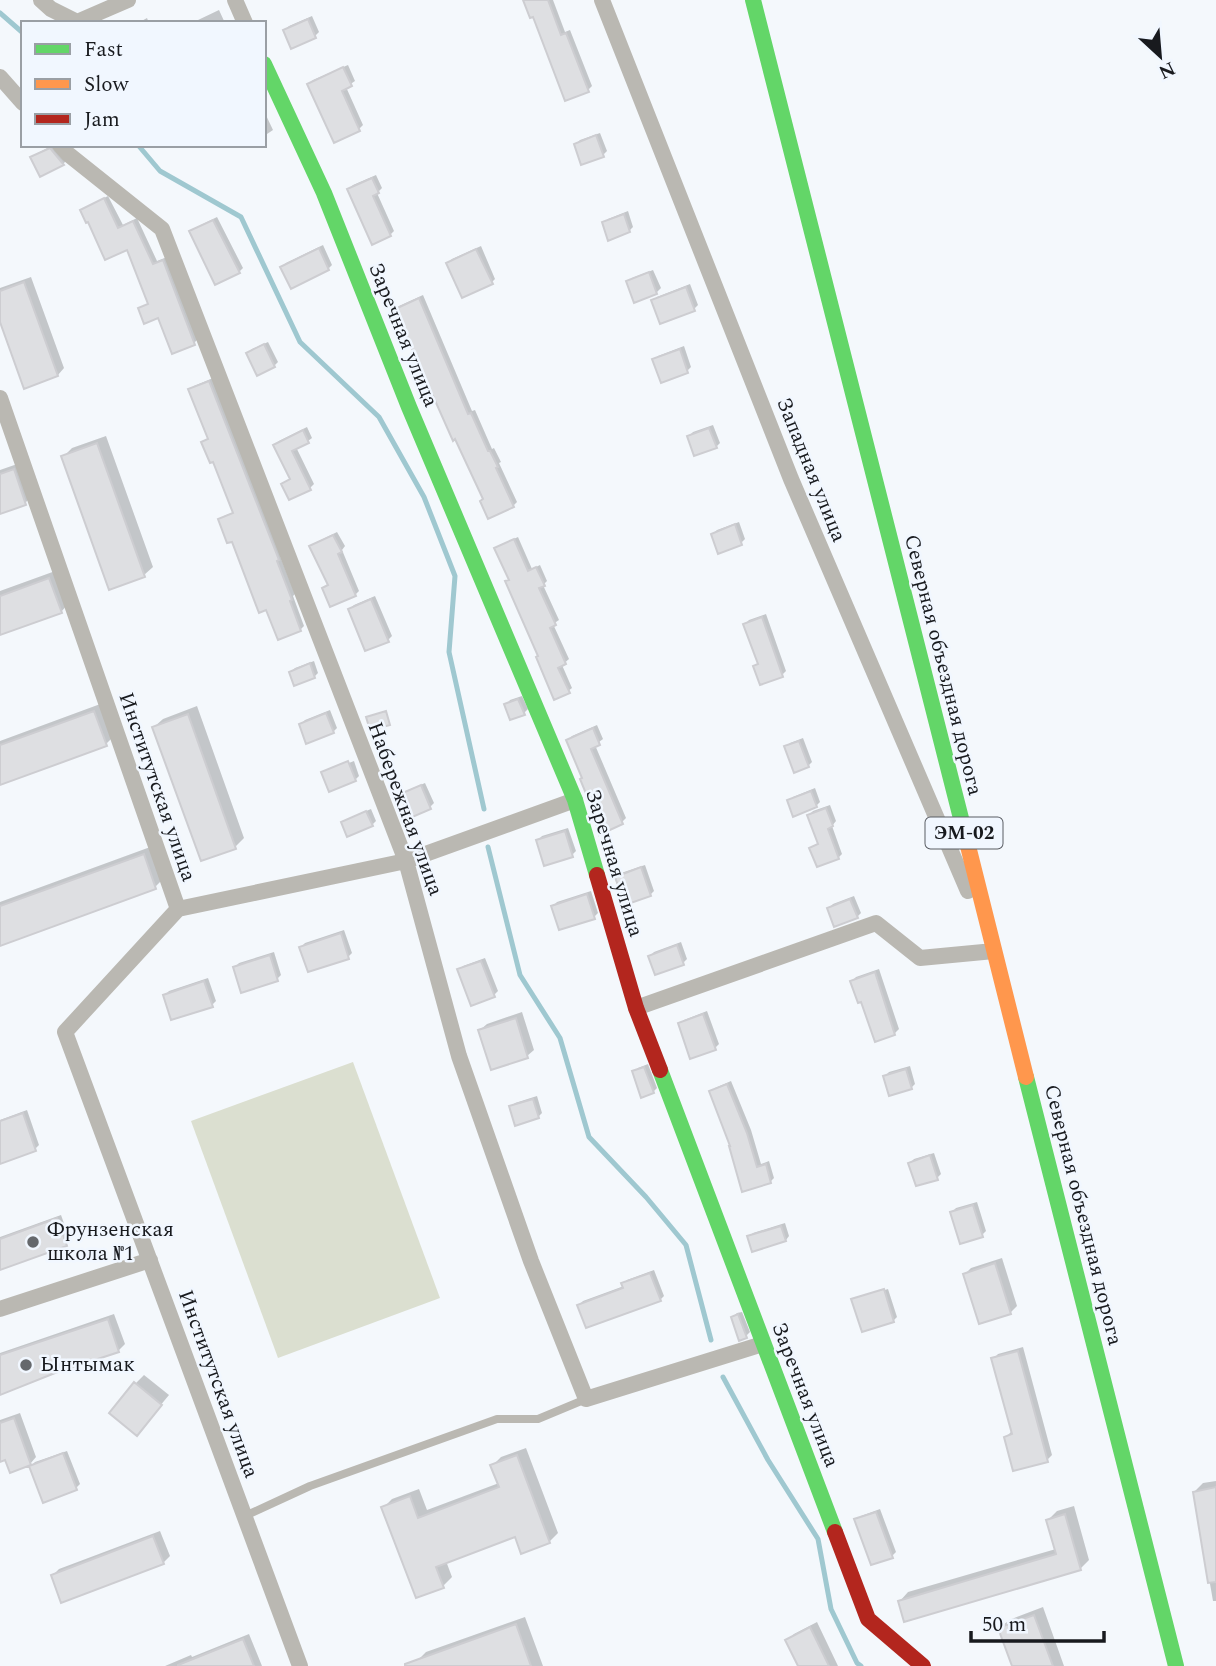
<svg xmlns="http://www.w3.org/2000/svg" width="1216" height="1666" viewBox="0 0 1216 1666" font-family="Spectral,serif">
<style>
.green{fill:#dbdfd0}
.shadow{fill:#0003}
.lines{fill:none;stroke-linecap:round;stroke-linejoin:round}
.stream{stroke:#9fc8d0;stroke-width:5}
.building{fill:#dedfe2;stroke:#cdcdd1;stroke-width:2}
.lane{stroke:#bab8b2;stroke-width:8}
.street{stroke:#bab8b2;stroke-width:16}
.fast{stroke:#63d668;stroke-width:16}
.slow{stroke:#ff974d;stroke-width:16}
.jam{stroke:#b3261e;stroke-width:16}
.poi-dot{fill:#65686c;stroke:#f1f7ff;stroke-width:2.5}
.labels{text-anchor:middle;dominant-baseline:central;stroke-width:5;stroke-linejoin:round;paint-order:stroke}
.shield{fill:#f1f7ff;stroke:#595c62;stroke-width:2}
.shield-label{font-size:19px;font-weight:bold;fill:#181a1e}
.street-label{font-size:21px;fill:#181a1e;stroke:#f1f7ff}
.poi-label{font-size:21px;fill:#181a1e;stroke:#f1f7ff;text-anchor:start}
</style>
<rect width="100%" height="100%" fill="#f4f8fc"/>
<path class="green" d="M353 1062 440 1298 278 1358 191 1121Z"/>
<path class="shadow" d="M525 0H553L565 32 570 30 592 86 588 90Z
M219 10 225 23H196L198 20Z
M312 16 319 32 315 36 285 30 289 26Z
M147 18 149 23H138Z
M348 65 355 81 346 87 363 125 359 129 335 140 309 84 313 80Z
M264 111 273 130 264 136Z
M600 133 607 151 603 155 576 144 580 140Z
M53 145 67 160 63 164 40 175 32 158 36 154Z
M376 175 382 188 377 193 394 231 390 235 349 189 353 185Z
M108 196 123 225 137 218 157 261 167 257 198 339 194 343 173 352 159 316 140 309 149 303 128 247 89 220 82 211 86 207Z
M628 211 633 227 629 231 604 223 608 219Z
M217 217 243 268 239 272 191 231 195 228Z
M323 245 332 265 328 269 282 267 286 263Z
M481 246 495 279 491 283 448 263 452 259Z
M653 270 661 288 657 292 635 300 628 282 632 278Z
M31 277 64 368 58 375 25 386 0 317V288Z
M690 284 698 305 694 309 653 301 657 297Z
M423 295 472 411 475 410 492 449 494 448 501 462 499 463 517 502 513 506 484 498 396 310 399 306Z
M268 342 278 362 274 366 248 353 252 349Z
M684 346 691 367 687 371 654 360 658 356Z
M213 378 281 555 280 556 295 594 293 596 304 626 300 630 267 608 233 539 220 519 224 516 234 512 214 460 203 442 209 438 190 389 194 386Z
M713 425 720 443 716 447 689 436 693 432Z
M307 427 312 438 308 441 296 447 314 484 310 488 283 484 291 478 275 445 279 441Z
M106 436 153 567 144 575 63 457 72 448Z
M23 462 34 494 25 503 0 512V470Z
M739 522 745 539 741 543 713 534 717 530Z
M337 532 345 546 342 550 359 591 355 595 324 588 329 583 311 547 315 543Z
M518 537 532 569 540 565 547 581 543 585 559 620 553 624 569 659 562 665 572 688 568 691 540 656 510 579 496 548 500 545Z
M58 570 69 603 61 612 0 634V591Z
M375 596 392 636 388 640 350 609 354 605Z
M766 614 786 671 782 675 755 667 759 662 745 624 749 620Z
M314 661 318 673 314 677 291 672 295 668Z
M522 696 528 709 524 713 507 704 510 700Z
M103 703 115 735 106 744 0 783V741Z
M197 706 244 838 235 847 202 859 154 727 163 719Z
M330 710 337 728 333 732 301 724 305 720Z
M597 725 603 739 595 745 626 818 622 822 600 832 584 777 568 740 572 736Z
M803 738 812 762 808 766 786 747 790 743Z
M354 761 359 776 355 780 323 772 326 770V772Z
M425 783 434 803 430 807 402 795 406 791Z
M815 788 820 802 816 806 789 801 793 797Z
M830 805 836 821 832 826 842 854 838 858 811 848 819 843 809 815 813 811Z
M371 809 376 821 372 825 343 823 347 819Z
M568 828 576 851 572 855 538 840 542 836Z
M153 846 164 878 155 887 0 937V902Z
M645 865 654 891 650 895 617 877 621 873Z
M591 891 598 913 594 917 553 906 557 902Z
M854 896 861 913 857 917 829 908 833 904Z
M344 930 352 953 348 957 301 947 305 943Z
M681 942 687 959 683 963 650 956 654 952Z
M274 952 281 975 277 979 235 967 239 963Z
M485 958 498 991 494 995 459 970 463 966Z
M879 969 899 1029 895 1033 876 1040 862 1000 852 981 856 977Z
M208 978 216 1001 212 1005 165 995 169 991Z
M707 1011 719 1044 715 1048 680 1024 684 1020Z
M522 1012 534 1050 527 1056 480 1030 487 1024Z
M648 1064 657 1088 653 1092 634 1072 638 1068Z
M910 1066 915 1084 911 1088 885 1076 889 1072Z
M731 1081 751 1130 761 1164 769 1161 774 1178 770 1182 731 1147 711 1092 715 1088Z
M537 1096 542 1113 538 1117 511 1107 515 1103Z
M27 1110 39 1145 35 1149 0 1162V1120Z
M934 1153 941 1174 937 1178 910 1163 914 1159Z
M977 1202 986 1231 982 1235 952 1212 956 1208Z
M61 1215 70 1240 66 1244 0 1268V1237Z
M785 1223 789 1236 786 1240 749 1237 753 1233Z
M1002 1258 1017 1306 1010 1313 965 1274 971 1268Z
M654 1270 664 1296 660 1300 579 1305 583 1301 624 1286 623 1284 627 1280Z
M888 1289 897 1317 893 1321 853 1299 856 1297V1299Z
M742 1312 750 1332 746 1336 733 1317 737 1313Z
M114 1314 125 1344 118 1351 55 1372 0 1393V1353Z
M1023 1347 1052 1455 1047 1460 1006 1437 1011 1432 993 1359 998 1354Z
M144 1375 169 1395 145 1424 135 1384Z
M20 1413 36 1457 30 1464 6 1457 0 1460V1420Z
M526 1448 558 1533 549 1542 516 1535 446 1561 452 1577 443 1586 383 1508 392 1499 419 1489 427 1510 499 1483 492 1466 501 1457Z
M67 1451 80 1484 76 1488 31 1466 35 1462Z
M1216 1481V1601H1213L1194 1492 1203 1483Z
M1074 1506 1089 1560 1080 1569 900 1601 908 1592 1056 1549 1048 1520 1057 1511Z
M880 1509 896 1552 892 1556 857 1520 861 1516Z
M160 1531 170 1556 163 1563 53 1575 59 1569Z
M1043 1607 1064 1666H1014L1000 1628 1009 1620Z
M525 1617 543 1666H419L417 1661 426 1652Z
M817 1622 838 1666H800L788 1640 794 1634Z
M249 1634 262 1666H165L191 1655 192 1657Z"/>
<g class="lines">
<path class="stream" d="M0 13 23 33
M138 145 160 171 241 217 300 342 379 417 424 497 455 576 449 652 484 809
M488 847 520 975 560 1038 589 1137 646 1197 686 1245 711 1340
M723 1377 768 1460 818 1539 831 1609 857 1663 861 1666"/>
</g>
<path class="building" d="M523 0H548L561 35 566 33 589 92 565 101 533 17 530 18Z
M308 19 316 38 291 49 283 30Z
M343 67 352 86 342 91 360 131 334 143 307 84Z
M596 135 604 157 581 165 574 144Z
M50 148 64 165 40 177 30 157Z
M372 178 379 193 373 196 391 236 372 245 347 189Z
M104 198 118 228 133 221 153 264 163 260 195 345 172 354 158 318 144 324 138 308 148 304 127 250 105 260 88 222 86 223 80 210Z
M624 214 630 232 608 241 602 222Z
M213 220 240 273 215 285 189 231Z
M319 248 329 270 291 289 280 267Z
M476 249 493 284 462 298 446 263Z
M649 272 657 294 634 303 626 281Z
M24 282 58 376 24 389 0 322V291Z
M686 287 695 311 660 324 651 300Z
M419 298 468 414 471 413 488 451H490L498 467 496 468 514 507 488 519 480 501 483 499 455 439 453 441 402 326 401 327 393 310Z
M264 344 275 367 257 376 246 353Z
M680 349 688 373 661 383 652 359Z
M209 381 279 560 277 561 292 600 290 601 301 631 278 640 266 610 259 613 232 542 227 543 218 519 233 513 213 462 210 463 201 442 208 439 188 389Z
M709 428 717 448 694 456 687 436Z
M303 430 309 443 292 451 311 490 289 500 281 484 290 479 273 445Z
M97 443 145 577 109 590 61 456Z
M14 469 26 505 0 514V474Z
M735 524 742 545 718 554 711 534Z
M333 535 342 552 338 554 356 596 330 607 322 588 328 585 309 546Z
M514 539 528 571 536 567 545 586 539 588 556 625 550 628 566 664 558 668 570 693 554 700 536 657 538 656 505 581 509 580 494 548Z
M49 578 62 613 0 635V596Z
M371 599 389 642 365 651 348 609Z
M762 617 783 677 760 685 753 666 758 664 743 624Z
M310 663 315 678 294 686 289 672Z
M518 699 525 715 510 720 504 704Z
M94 711 107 746 0 785V745Z
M386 711 390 725 370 730 366 717Z
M326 713 334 733 306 744 299 724Z
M188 714 236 849 201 861 152 727Z
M593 728 600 745 591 749 623 824 599 835 594 813 580 779 582 778 566 740Z
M799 741 809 767 794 773 784 746Z
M348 761 356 781 329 792 321 772Z
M421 785 431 809 410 818 400 794Z
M811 791 817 807 793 817 787 800Z
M826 808 833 826 828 829 839 859 817 867 809 848 818 844 807 815Z
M366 811 373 826 347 837 341 822Z
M565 831 573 857 544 866 536 840Z
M144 854 156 889 0 946V906Z
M641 867 651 896 625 905 615 877Z
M587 894 595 919 559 930 551 906Z
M850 899 858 918 834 927 827 908Z
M341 933 349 959 308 972 299 947Z
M677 945 684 965 655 975 648 956Z
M270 955 278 981 241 993 233 967Z
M481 961 495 997 471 1006 457 969Z
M875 972 895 1035 875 1042 861 1002 858 1003 850 981Z
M204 981 213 1007 171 1020 163 995Z
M703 1014 716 1050 690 1059 678 1023Z
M516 1018 528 1058 491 1070 478 1030Z
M644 1067 654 1093 641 1098 632 1071Z
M906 1069 912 1089 889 1096 883 1076Z
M727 1084 747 1133 757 1167 766 1164 771 1183 742 1192 729 1146H730L709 1091Z
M533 1099 539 1118 515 1126 509 1106Z
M23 1113 36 1151 0 1164V1121Z
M930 1155 938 1180 916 1186 908 1163Z
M973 1205 983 1237 960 1244 950 1212Z
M57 1218 67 1246 0 1270V1239Z
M781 1226 786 1241 752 1252 747 1236Z
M995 1263 1011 1314 979 1324 963 1274Z
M650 1273 661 1301 586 1328 577 1305 623 1288 621 1283Z
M884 1289 894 1322 862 1332 851 1299Z
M738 1314 747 1338 739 1341 731 1317Z
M108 1319 119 1352 55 1373 0 1395V1355Z
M1018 1351 1048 1462 1013 1471 1004 1437 1012 1434 991 1358Z
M134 1382 162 1405 137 1436 109 1413Z
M14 1418 31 1465 10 1473 5 1460 0 1462V1423Z
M63 1453 77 1490 43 1503 29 1466Z
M517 1455 550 1543 521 1554 515 1537 436 1567 444 1588 416 1598 381 1507 410 1496 418 1518 499 1487 490 1465Z
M1216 1487V1582L1208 1583 1193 1492Z
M876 1512 893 1558 871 1565 854 1519Z
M1065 1514 1081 1570 904 1622 898 1601 1056 1554 1046 1520Z
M153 1536 164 1564 61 1603 51 1575Z
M1034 1615 1053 1666H1012L998 1628Z
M516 1624 531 1666H405V1664Z
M810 1627 829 1666H798L785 1640Z
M243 1639 254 1666H178V1665Z"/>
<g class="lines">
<path class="lane" d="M245 1516 310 1486 497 1419H538L586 1399"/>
<path class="street" d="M41 0 51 9 77 22 128 0
M235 0 245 23
M602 0 791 479 968 891
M0 77 23 103
M60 145 68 154 162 229 406 861 459 1056 531 1261 586 1399 763 1344
M0 398 178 909
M178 909 65 1032 300 1666
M178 909 406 861 575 800
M636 1008 876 923 920 958 994 951 992 947
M0 1309 150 1260"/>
<path class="fast" d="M753 0 966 838
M264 64 324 193 409 407 575 800 597 875
M660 1070 835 1532
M1026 1077 1176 1666"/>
<path class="slow" d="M966 838 1026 1077"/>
<path class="jam" d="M597 875 636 1008 660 1070
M835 1532 868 1619 923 1666"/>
</g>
<g class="poi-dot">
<circle cx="33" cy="1242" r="7"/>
<circle cx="26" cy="1365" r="7"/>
</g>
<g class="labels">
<rect class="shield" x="925.5" y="817.5" width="77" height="31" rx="5"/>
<g class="shield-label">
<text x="964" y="833">ЭМ-02</text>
</g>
<g class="street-label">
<text transform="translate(403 335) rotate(68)">Заречная улица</text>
<text transform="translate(811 470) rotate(68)">Западная улица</text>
<text transform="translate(943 665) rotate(76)">Северная объездная дорога</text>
<text transform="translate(157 787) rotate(71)">Институтская улица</text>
<text transform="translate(405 809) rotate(70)">Набережная улица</text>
<text transform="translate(614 863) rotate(73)">Заречная улица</text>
<text transform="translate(1083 1215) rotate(76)">Северная объездная дорога</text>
<text transform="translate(218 1384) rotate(70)">Институтская улица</text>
<text transform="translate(805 1395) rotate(69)">Заречная улица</text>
</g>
<g class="poi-label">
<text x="47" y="1230">Фрунзенская<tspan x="47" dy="24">школа №1</tspan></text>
<text x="40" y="1365">Ынтымак</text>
</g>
</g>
<rect x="21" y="21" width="245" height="126" fill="#f1f7ff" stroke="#9a9fa5" stroke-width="2"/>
<rect x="35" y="44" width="35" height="10" fill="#63d668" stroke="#9a9fa5" stroke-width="2"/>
<text x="84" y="56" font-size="21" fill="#181a1e">Fast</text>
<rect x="35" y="79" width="35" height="10" fill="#ff974d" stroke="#9a9fa5" stroke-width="2"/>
<text x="84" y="91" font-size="21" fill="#181a1e">Slow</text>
<rect x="35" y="114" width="35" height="10" fill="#b3261e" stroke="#9a9fa5" stroke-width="2"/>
<text x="84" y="126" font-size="21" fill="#181a1e">Jam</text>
<g transform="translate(1160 56) rotate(154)" stroke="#f1f7ff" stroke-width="5" paint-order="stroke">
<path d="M0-5L12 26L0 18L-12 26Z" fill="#181a1e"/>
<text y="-10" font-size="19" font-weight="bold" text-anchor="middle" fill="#181a1e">N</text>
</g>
<path d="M971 1631v10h133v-10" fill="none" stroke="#181a1e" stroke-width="3.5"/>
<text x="982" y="1631" font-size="21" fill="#181a1e" stroke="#f1f7ff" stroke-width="5" paint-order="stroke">50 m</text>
</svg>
